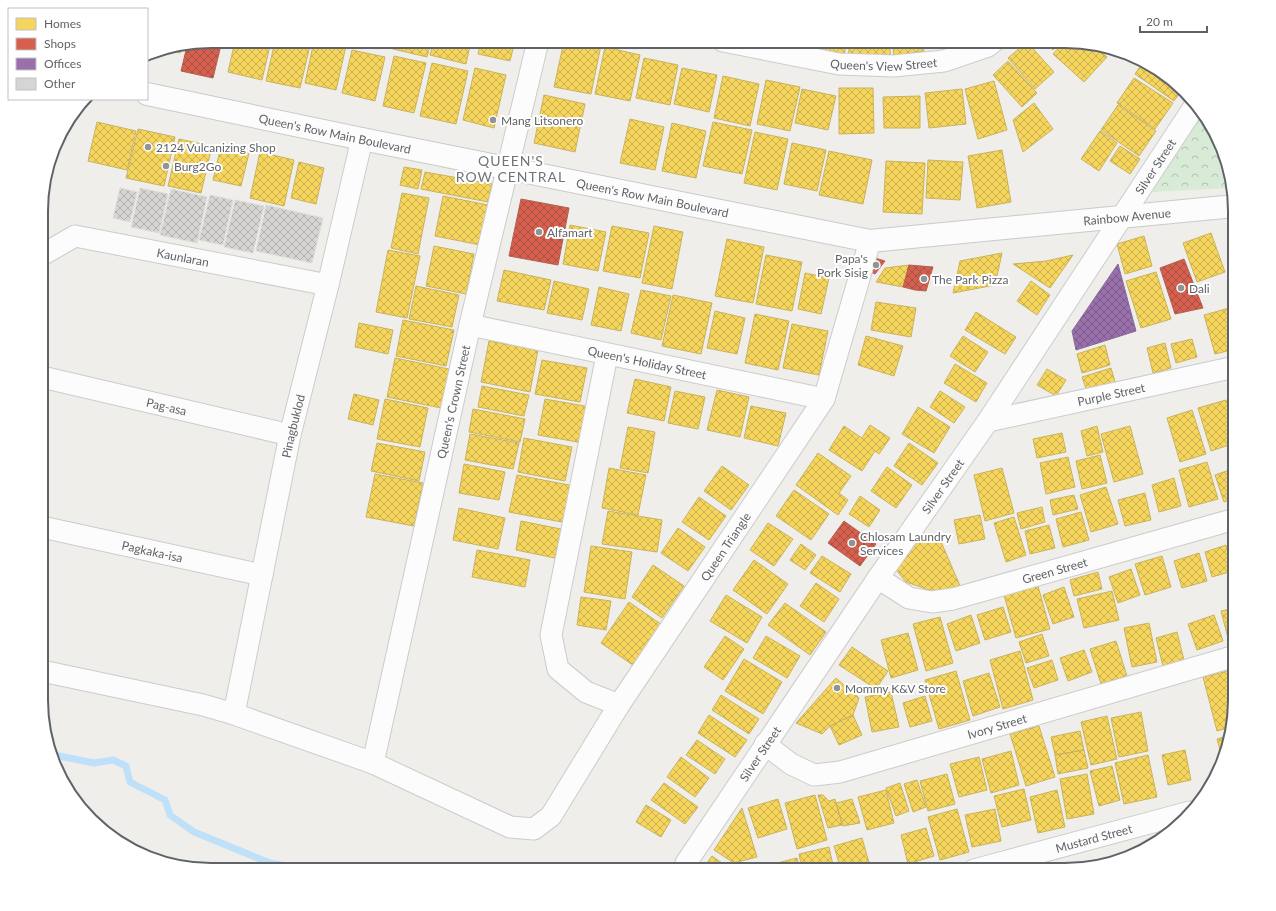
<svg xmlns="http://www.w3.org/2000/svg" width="1276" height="911" viewBox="0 0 1276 911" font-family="Lato,sans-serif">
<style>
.park{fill:url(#park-crowns)}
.homes{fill:url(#homes-cross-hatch);stroke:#c9b360}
.shops{fill:url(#shops-cross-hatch);stroke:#b26155}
.offices{fill:url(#offices-cross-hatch);stroke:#886c97}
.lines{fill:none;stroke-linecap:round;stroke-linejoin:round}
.stream{stroke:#bfe0f9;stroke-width:7}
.building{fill:url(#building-cross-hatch);stroke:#deddd9}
.street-casing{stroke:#cbcccc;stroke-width:23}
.secondary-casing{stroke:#cacacb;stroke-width:24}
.street{stroke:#fdfcfc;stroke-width:21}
.secondary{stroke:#fdfcfc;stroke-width:22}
.poi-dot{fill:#919496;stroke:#fff;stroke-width:1.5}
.labels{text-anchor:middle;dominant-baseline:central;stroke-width:4;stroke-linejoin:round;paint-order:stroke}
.street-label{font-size:12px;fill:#5f6368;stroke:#fff}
.poi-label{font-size:12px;fill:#5f6368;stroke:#fff;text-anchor:start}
.quarter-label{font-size:14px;letter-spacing:1px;fill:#70757a;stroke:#fff}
.rim{fill:none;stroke:#5f6368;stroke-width:2}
</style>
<defs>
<pattern id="park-crowns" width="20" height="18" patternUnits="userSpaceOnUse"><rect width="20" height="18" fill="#d8ebd6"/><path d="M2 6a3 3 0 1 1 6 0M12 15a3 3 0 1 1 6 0" fill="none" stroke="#b2c2b1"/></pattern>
<pattern id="homes-cross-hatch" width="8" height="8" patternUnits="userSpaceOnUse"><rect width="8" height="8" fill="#f6d55c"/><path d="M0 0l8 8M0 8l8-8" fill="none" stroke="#cab050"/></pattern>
<pattern id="shops-cross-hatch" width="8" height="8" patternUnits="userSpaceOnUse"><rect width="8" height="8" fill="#d6604d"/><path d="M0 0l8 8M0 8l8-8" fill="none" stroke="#a85042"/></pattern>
<pattern id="offices-cross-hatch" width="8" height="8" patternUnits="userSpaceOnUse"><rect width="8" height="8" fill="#9970ab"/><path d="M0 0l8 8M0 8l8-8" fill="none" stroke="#7a5c88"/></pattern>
<pattern id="building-cross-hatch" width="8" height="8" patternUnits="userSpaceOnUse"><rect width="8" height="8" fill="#d6d5d3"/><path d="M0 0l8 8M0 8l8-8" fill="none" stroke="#b1b0af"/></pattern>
</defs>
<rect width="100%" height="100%" fill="#efeeea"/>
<path class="park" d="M1201 115 1217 136 1231 188 1152 192Z"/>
<path class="homes" d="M235 41H271L262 80 228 72Z
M275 41H311L300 88 266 81Z
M314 41H324L346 46 336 90 305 83Z
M391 41H431L427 57 389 48Z
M434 41H471L466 64 430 55Z
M481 41H515L510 61 478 54Z
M564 41H583L601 45 591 94 554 87Z
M772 41H807L806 49Z
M809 41H847L844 55 808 47Z
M850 41H889L891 59 848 58Z
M892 41H922L924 51 894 56Z
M930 41H961L962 42 932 48Z
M1044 41H1061L1053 50Z
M1065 41H1076L1094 46 1107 57 1084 82 1053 54Z
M1027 42 1054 72 1035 89 1008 58Z
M182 47 180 53 165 50Z
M605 47 640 55 630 101 595 94Z
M352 50 385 57 375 101 342 93Z
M394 56 426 63 414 113 383 106Z
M644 58 678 65 670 105 636 98Z
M1008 61 1037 93 1022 107 993 75Z
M1143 62 1169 76 1181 91 1174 101 1135 74Z
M432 63 468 71 456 124 420 116Z
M475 68 506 75 494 128 463 120Z
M682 68 717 75 709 112 674 104Z
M723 76 759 84 750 126 714 118Z
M1134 78 1173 103 1155 129 1117 103Z
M766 80 800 87 790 131 757 124Z
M994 81 1007 130 978 139 965 89Z
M839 88H873L874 133 839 134Z
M802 89 836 96 828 130 795 123Z
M962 89 966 124 929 128 925 93Z
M544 95 585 104 575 152 534 143Z
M920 96V128H884L883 97Z
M1034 103 1053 129 1023 152 1013 120Z
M1118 105 1156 131 1139 156 1101 130Z
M630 119 664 127 655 170 620 163Z
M97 122 136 131 127 170 88 161Z
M713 122 752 130 742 174 703 166Z
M672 123 706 131 696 178 662 171Z
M138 129 175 137 164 186 126 178Z
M1100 131 1117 143 1099 171 1081 159Z
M755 132 788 139 777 190 744 183Z
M179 139 212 146 201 193 168 186Z
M792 143 826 150 817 191 784 184Z
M221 146 249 153 241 186 213 180Z
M1120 146 1140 159 1130 174 1110 161Z
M1002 150 1011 202 977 208 968 156Z
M829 151 872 160 863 204 819 195Z
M260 152 294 160 284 206 250 198Z
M928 160 963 162 960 200 926 198Z
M886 161 925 163 922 214 883 212Z
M299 162 324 168 316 204 291 198Z
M404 167 422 170 418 189 400 185Z
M425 172 492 184 488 202 421 189Z
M402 193 429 198 418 254 391 248Z
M443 196 488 205 480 245 435 236Z
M570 225 606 232 598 271 563 264Z
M612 226 649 233 640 278 603 271Z
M654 226 683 232 672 289 642 283Z
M1211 233 1225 272 1197 282 1183 243Z
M1144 236 1152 266 1125 274 1117 244Z
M727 239 764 247 753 303 715 296Z
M434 246 474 254 466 294 426 286Z
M388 250 420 256 407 318 376 312Z
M1002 253 995 285 953 293 960 261Z
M766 255 802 262 792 311 756 304Z
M1073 255 1050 288 1013 264 1046 261Z
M1235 257V297H1233L1228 258Z
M909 265 903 287 876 282 885 268Z
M504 270 551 280 544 310 497 301Z
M1156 272 1171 319 1141 328 1126 281Z
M805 273 829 278 821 314 798 309Z
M554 281 589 289 582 320 547 313Z
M1031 281 1050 295 1037 315 1017 301Z
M416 286 459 295 452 327 409 319Z
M599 287 629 294 621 331 591 325Z
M641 290 671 296 661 340 631 333Z
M673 295 712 303 701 354 662 346Z
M876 302 916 308 911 337 871 330Z
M1233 307 1235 349 1215 354 1204 315Z
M715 311 745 318 737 354 707 348Z
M976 312 1016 337 1005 354 965 330Z
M755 314 789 321 778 370 745 363Z
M403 320 454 330 446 366 396 356Z
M359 323 393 330 388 354 355 347Z
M792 324 828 331 819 375 783 368Z
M866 336 903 346 894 376 858 365Z
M963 336 988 352 975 372 950 356Z
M1192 339 1197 357 1176 363 1171 344Z
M489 341 538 350 530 392 481 382Z
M1165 343 1171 368 1153 373 1147 348Z
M1105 345 1110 365 1082 373 1077 354Z
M395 358 449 369 441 408 387 397Z
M542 360 587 368 580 402 535 394Z
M955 364 987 383 976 402 944 383Z
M1111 368 1116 385 1088 394 1082 377Z
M1047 369 1066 380 1056 396 1037 385Z
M635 379 671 387 664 421 627 413Z
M482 386 529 395 524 416 478 407Z
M717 390 749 397 740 437 707 430Z
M675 391 705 397 698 429 668 423Z
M940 391 965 407 954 423 930 407Z
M354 394 379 400 373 425 348 419Z
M385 399 428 408 420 447 377 439Z
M545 399 590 407 583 443 538 435Z
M1226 400 1235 429V443L1211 451 1198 408Z
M751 406 786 413 778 446 744 438Z
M918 407 950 427 934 453 902 434Z
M473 409 525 419 520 442 469 432Z
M1192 410 1206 454 1180 462 1167 418Z
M870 425 890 438 879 454 875 451 862 471 829 450 844 426 862 438Z
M1097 426 1103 452 1087 456 1081 431Z
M1130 426 1143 474 1114 482 1101 434Z
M628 427 655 432 648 473 620 468Z
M1062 433 1066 452 1037 458 1033 439Z
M470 434 519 443 513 469 465 460Z
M524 438 572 447 565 481 518 472Z
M377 443 425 452 419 481 371 471Z
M909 443 938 463 922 485 894 466Z
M818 453 851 476 839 493 848 500 838 515 796 485Z
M1100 455 1107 483 1082 489 1076 461Z
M1068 457 1075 487 1046 494 1040 463Z
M1207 462 1218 499 1189 507 1179 470Z
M464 464 505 472 499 500 459 493Z
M722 466 749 485 731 510 704 491Z
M887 467 912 485 896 508 871 491Z
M609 468 646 475 638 515 602 508Z
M1002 468 1014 513 985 521 974 475Z
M1235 468V498L1224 502 1215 475Z
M375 474 423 483 414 526 366 517Z
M517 475 574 486 567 523 509 512Z
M1174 478 1181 506 1159 512 1152 485Z
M1106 487 1118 524 1091 532 1080 495Z
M794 490 829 514 811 540 776 516Z
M1145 493 1151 520 1125 526 1118 500Z
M1074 495 1078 509 1053 515 1050 500Z
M860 496 880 510 869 527 849 514Z
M699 497 726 516 709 540 682 522Z
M1042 507 1045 522 1021 529 1017 513Z
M459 508 505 518 498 549 453 540Z
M608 511 662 520 657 552 602 544Z
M1081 512 1089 540 1063 547 1056 519Z
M980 515 985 539 959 544 954 520Z
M1014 517 1026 555 1006 562 994 523Z
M521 521 561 529 555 558 516 550Z
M768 523 793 539 774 566 750 550Z
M1049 525 1055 548 1030 554 1025 531Z
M678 528 705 547 688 571 661 553Z
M919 532 939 537 961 588 938 593 906 582 894 567Z
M801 544 816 555 805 570 790 560Z
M1226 545 1233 571 1212 577 1205 552Z
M591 546 632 552 625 599 584 592Z
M477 550 530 560 525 587 472 577Z
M1199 553 1207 581 1182 588 1174 561Z
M822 556 851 574 840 592 810 573Z
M1162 556 1171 587 1145 595 1135 564Z
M754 560 788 584 767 614 733 590Z
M653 565 684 586 662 618 632 597Z
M1131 569 1140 595 1118 603 1109 577Z
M1098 572 1102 589 1074 596 1070 580Z
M816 583 839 599 824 622 800 606Z
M1038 586 1050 629 1016 638 1004 595Z
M1064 587 1074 617 1053 624 1043 595Z
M1112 591 1119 620 1084 628 1077 599Z
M726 595 762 617 747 643 710 621Z
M581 597 611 601 606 630 577 625Z
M629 602 665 627 637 668 601 643Z
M785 603 826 632 810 655 768 625Z
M1003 607 1011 632 985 640 977 615Z
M1235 608V636L1228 638 1221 611Z
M971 615 980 643 956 651 947 624Z
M1214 615 1223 641 1197 650 1188 624Z
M940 617 953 663 926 671 913 624Z
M1149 623 1157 662 1132 667 1124 628Z
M1177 632 1184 660 1163 666 1156 638Z
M908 633 918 670 891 678 881 640Z
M1042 634 1049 656 1026 663 1019 642Z
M725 636 744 649 723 680 704 667Z
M766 636 800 656 787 678 753 658Z
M1116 641 1127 676 1101 684 1090 649Z
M852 647 888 671 876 689 839 665Z
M1084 650 1092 672 1068 681 1060 658Z
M1020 651 1033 700 1003 709 990 660Z
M744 659 782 682 763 714 725 691Z
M1052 660 1058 680 1034 688 1027 668Z
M1232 670 1235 680V711L1231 727 1217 731 1203 677Z
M956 671 970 720 939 729 925 680Z
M989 673 1000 707 973 716 963 681Z
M836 678 859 698 853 715 830 726 822 734 796 723Z
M891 692 899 727 872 732 865 697Z
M721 695 759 719 749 734 712 710Z
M925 696 932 721 910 727 903 703Z
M1141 712 1148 751 1119 757 1111 718Z
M709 715 747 740 735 757 698 733Z
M853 715 862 735 839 745 830 726Z
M1107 716 1117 759 1091 765 1081 722Z
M1039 726 1055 777 1026 786 1010 734Z
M1080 731 1084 750 1055 755 1051 737Z
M1230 735 1226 755 1223 760 1217 739Z
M697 740 725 759 715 774 686 755Z
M1084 750 1088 768 1058 774 1055 755Z
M1185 750 1191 780 1168 785 1162 755Z
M1011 751 1019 785 991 793 982 759Z
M1148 755 1157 797 1124 804 1115 763Z
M681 757 709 778 695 797 667 777Z
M979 757 987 790 959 797 950 764Z
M1112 766 1120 800 1099 806 1090 771Z
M947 774 955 804 928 811 920 781Z
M1087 774 1094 814 1067 819 1060 779Z
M917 780 926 807 913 812 904 784Z
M664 783 698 807 685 824 651 800Z
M900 783 909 811 896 816 886 788Z
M1024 789 1031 820 1002 827 994 796Z
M886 790 894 823 867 830 858 797Z
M1057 790 1065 827 1038 833 1030 797Z
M815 795 827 840 797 849 785 803Z
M818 795H823L829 801 835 799 842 825 828 828Z
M778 799 787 829 758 838 748 808Z
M852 799 860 823 843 826 836 803Z
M646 805 671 820 661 837 636 822Z
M742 808 757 857 734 863 714 850Z
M957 809 969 852 940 860 928 817Z
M995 809 1001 841 972 847 965 815Z
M926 828 934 856 908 864 901 835Z
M862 838 870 866 854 870H841L834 846Z
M829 847 834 870H802L799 854Z
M712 856 732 870H702Z
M797 858 799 870H770L769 865Z
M762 864 763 870H738Z"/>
<path class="shops" d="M211 41H222L213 78 181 71 187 46Z
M521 199 569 208 558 265 509 256Z
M875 258 885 261 875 274 867 270Z
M1184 259 1203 308 1175 314 1160 268Z
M909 265 921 266 915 290 903 287Z
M921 266 933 267 926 291 915 290Z
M844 521 876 544 860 566 828 543Z"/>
<path class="offices" d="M1118 264 1136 331 1076 350 1072 331Z"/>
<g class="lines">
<path class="stream" d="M54 755 94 763 113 760 126 766 130 782 165 800 170 815 194 832 270 863 308 870"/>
</g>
<path class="building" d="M120 188 137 192 130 222 113 218Z
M140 188 168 194 159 233 131 227Z
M171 189 207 197 197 243 160 235Z
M210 195 233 200 223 245 199 240Z
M235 200 264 206 253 253 224 247Z
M266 205 323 218 312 263 256 251Z"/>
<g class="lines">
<defs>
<g id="street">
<path id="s1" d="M723 41 839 64 894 66 944 61 988 46 994 41"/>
<path id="s2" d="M42 255 75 236 328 285"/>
<path id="s3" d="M470 325 824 399"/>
<path d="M607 355 551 635 558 669 586 692 619 705"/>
<path id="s4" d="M42 377 290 435"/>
<path id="s5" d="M988 421 1235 367"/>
<path id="s6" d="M42 527 262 575"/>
<path id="s7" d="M878 578 909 598 932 602 953 599 1235 519"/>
<path id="s8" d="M42 671 203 705 234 714 373 763 510 827 534 829 551 816 619 705 824 399 870 241"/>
<path id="s9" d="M234 714 290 435 328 285 362 139"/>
<path id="s10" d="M765 744 791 764 814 775 840 772 1235 656"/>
<path id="s11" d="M373 763 470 325 538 41"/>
<path id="s12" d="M685 870 686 863 878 578 988 421 1194 107"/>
<path id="s13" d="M974 870 1190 812"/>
</g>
<g id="secondary">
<path id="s14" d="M147 94 362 139 870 241 1235 206"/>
</g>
</defs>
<use href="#street" class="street-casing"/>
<use href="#secondary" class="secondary-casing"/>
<use href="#street" class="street"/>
<use href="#secondary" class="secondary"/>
</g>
<g class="poi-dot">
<circle cx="493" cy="120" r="4"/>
<circle cx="148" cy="147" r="4"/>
<circle cx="166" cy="166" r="4"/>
<circle cx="539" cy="232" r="4"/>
<circle cx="876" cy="265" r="4"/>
<circle cx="924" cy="279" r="4"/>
<circle cx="1181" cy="288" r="4"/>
<circle cx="852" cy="543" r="4"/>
<circle cx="837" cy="688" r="4"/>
</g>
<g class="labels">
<g class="street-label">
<text stroke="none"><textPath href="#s1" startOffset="163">Queen's View Street</textPath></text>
<text stroke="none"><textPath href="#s14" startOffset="192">Queen's Row Main Boulevard</textPath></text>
<text stroke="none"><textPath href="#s12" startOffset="847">Silver Street</textPath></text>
<text stroke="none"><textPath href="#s14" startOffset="516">Queen's Row Main Boulevard</textPath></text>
<text stroke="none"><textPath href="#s14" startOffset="996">Rainbow Avenue</textPath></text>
<text stroke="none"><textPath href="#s2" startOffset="148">Kaunlaran</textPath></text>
<text stroke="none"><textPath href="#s3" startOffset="181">Queen's Holiday Street</textPath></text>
<text stroke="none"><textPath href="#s5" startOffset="126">Purple Street</textPath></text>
<text stroke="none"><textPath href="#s11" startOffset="370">Queen's Crown Street</textPath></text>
<text stroke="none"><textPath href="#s4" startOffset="128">Pag-asa</textPath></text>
<text stroke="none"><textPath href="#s9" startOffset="294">Pinagbuklod</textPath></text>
<text stroke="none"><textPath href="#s12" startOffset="463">Silver Street</textPath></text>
<text stroke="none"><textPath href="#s8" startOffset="862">Queen Triangle</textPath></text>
<text stroke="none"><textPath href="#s6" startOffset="113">Pagkaka-isa</textPath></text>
<text stroke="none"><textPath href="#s7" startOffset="187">Green Street</textPath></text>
<text stroke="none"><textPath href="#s10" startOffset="248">Ivory Street</textPath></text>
<text stroke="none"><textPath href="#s12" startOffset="139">Silver Street</textPath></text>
<text stroke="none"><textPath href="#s13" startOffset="124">Mustard Street</textPath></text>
</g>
<g class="poi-label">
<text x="501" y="120">Mang Litsonero</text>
<text x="156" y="147">2124 Vulcanizing Shop</text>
<text x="174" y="166">Burg2Go</text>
<text x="547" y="232">Alfamart</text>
<text x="868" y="258" text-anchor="end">Papa's<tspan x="868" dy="14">Pork Sisig</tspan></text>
<text x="932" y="279">The Park Pizza</text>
<text x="1189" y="288">Dali</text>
<text x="860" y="536">Chlosam Laundry<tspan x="860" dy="14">Services</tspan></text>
<text x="845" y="688">Mommy K&amp;V Store</text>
</g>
<g class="quarter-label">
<text x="511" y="160">QUEEN'S<tspan x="511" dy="16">ROW CENTRAL</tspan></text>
</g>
</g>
<path d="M0 0H1276V911H0ZM211 48H1065A163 163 0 0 1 1228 211V700A163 163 0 0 1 1065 863H211A163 163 0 0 1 48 700V211A163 163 0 0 1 211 48Z" fill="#fff" fill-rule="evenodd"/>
<path class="rim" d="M211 48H1065A163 163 0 0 1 1228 211V700A163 163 0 0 1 1065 863H211A163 163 0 0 1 48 700V211A163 163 0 0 1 211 48Z"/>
<rect x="8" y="8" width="140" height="92" fill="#ffffff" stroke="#bfc1c3"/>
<rect x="16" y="18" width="20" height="12" fill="#f6d55c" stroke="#bfc1c3"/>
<text x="44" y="28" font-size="12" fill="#5f6368">Homes</text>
<rect x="16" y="38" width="20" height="12" fill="#d6604d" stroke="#bfc1c3"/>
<text x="44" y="48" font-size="12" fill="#5f6368">Shops</text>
<rect x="16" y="58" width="20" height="12" fill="#9970ab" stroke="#bfc1c3"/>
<text x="44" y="68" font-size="12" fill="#5f6368">Offices</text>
<rect x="16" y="78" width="20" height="12" fill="#d6d5d3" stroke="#bfc1c3"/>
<text x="44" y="88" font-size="12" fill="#5f6368">Other</text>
<path d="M1140 26v6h67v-6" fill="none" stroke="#5f6368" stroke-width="2"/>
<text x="1146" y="26" font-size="12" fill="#5f6368" stroke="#ffffff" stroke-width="3" paint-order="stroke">20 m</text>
</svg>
